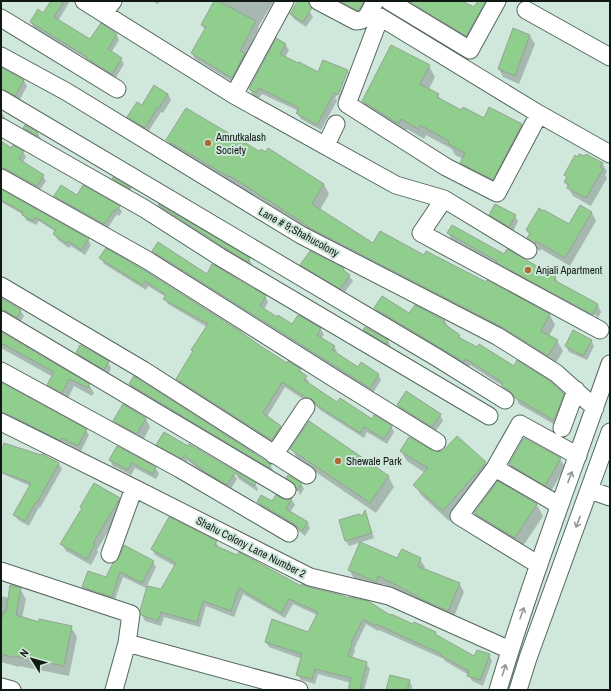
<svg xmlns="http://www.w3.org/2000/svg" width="611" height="691" viewBox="0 0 611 691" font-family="'Archivo Narrow',sans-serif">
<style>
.shadow{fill:#0003;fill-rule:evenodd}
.building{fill:#90ce8d;stroke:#94a393}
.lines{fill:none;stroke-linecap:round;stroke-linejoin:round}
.minor-casing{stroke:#54685e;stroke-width:19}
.minor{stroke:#fff;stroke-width:17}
.oneway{stroke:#949896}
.poi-dot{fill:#aa6c31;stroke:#d0e7db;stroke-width:1.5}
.labels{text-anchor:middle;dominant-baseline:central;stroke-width:4;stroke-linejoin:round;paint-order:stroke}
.poi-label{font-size:11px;fill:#111915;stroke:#d0e7db;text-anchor:start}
.street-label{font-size:11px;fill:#111915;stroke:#d0e7db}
</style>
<rect width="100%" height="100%" fill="#d0e7db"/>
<path class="shadow" d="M52 1H70L58 21 91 41 116 34 119 40 111 53 121 59 124 64 115 79 91 64 89 60 34 28 31 22 44 14Z
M152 1H160L158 4Z
M215 1 218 2 219 1H274L258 27 259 28 245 55 248 60 236 84 195 59 192 53 205 30 202 25Z
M331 1H371L361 16Z
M415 1H460L475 9 479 1H487L492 11 473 46 420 15 414 3Z
M309 11 313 17 306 27 294 19 291 14Z
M514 30 530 36 535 44 519 84 503 77 499 69Z
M285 44 289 50 285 58 319 74 347 71 351 77 341 100 338 99 321 130 301 119 297 113 299 111 262 94 259 98 253 95 250 89ZM346 74H348L337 100 335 99Z
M429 66 435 77 429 89 438 95 442 101 462 111 484 119 490 109 522 125 528 135 499 189 467 173 461 163 463 159 455 155 452 149 426 135 424 139 407 129 405 133 369 112 363 101Z
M1 69 24 81 27 86 19 101 1 95Z
M154 86 168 94 171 100 163 113 161 112 148 132 132 122 129 117 142 106Z
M1 112 5 118 1 123Z
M24 128 38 134 41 139 40 141 28 134Z
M168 140 260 152 324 184 329 194 320 210 374 244 424 256 486 283 487 281 550 315 555 325 549 336 557 341 563 351 554 366 315 237 173 150Z
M1 142 12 149 23 152 26 157 22 163 43 176 46 181 39 191 5 173 2 168 1 159Z
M578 158 602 163 607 172 605 175 607 178 591 206 573 196 565 182 567 179 565 175Z
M113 179 130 188 133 194 116 184Z
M1 191 88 240 91 245 85 255 71 246 69 248 58 240 54 234 56 232 39 221 36 225 26 220 24 215 1 202Z
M55 196H77L119 207 122 212 119 216 117 214 107 229 58 202Z
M159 206 249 259 252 264 251 266 162 211Z
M581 206 592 213 596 221 570 266 541 249 540 251 533 246 528 238 530 235 527 230 569 226Z
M490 215 515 216 518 221 513 232 493 220Z
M448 233 555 277 559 284 598 305 601 312 596 321 452 240ZM498 262 597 316 596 318 498 264Z
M106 250 287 364 300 370 309 382 308 384 337 404 373 420 391 426 394 432 387 444 367 432 364 438 320 410 315 404 309 403 285 387 267 417 280 427 284 433 275 445 181 385 177 379 193 352 192 350 207 327 168 304 165 299 166 297 148 286 146 290 104 264 101 258Z
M153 251 207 275 265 296 268 302 264 310 292 326 299 316 321 329 324 335 321 338 334 346 337 352 336 354 358 368 378 374 381 380 373 393 156 257Z
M301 265 343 269 353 281 344 293 305 270Z
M1 299 20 310 24 316 20 322 1 310Z
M375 308 445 321 449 329 459 336 461 339 563 394 567 401 557 426 519 404 516 398 507 393 503 386 490 378 470 365 468 369 379 315Z
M366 328 388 341 391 347 390 349 368 335 364 330Z
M1 333 89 385 94 393 92 396 74 386 67 400 53 393 48 385 53 377 1 348Z
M591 340 594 346 587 360 569 352 566 346Z
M77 353 108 362 111 368 108 375 80 358Z
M130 384 270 465 273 470 272 472 133 390Z
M406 392 440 415 443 421 435 432 401 411 398 405Z
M124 406 146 419 150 427 142 442 119 429 114 421Z
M14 416 86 430 89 435 81 451 65 443 64 445 17 421Z
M165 433 255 484 258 489 257 491 239 479 236 474H234L237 479 230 490 211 479 187 460 185 463 161 450 158 445Z
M457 437 485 463 491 473 449 521 421 495 415 485 425 473 407 461 401 451H431L442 453Z
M117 447 156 468 159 474 156 479 135 468 131 475 113 466 110 460Z
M292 449 388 476 394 487 376 513 298 460Z
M1 455 59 464 62 469 40 508 39 507 29 526 18 520 15 515 30 486 1 473Z
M560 459 565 467 550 493 515 473 510 464Z
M288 478 301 484 304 489 300 495 297 488 291 483Z
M498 482 537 505 543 516 521 549 481 524 475 513Z
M119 499 123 506 97 550 98 552 91 565 66 551 62 544 82 509V507Z
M292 500 295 505 290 512 307 522 310 528 305 536 298 530 261 508 258 502 273 503Z
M365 512 374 538 349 546 346 541 340 521 362 517Z
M216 542 219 548 301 587 391 616 435 633 437 637 475 658 489 655 492 661 483 686 472 681 469 675 445 661 444 659 379 630 378 631 366 624 354 649 355 651 352 658 366 663 370 669 364 690H349L351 683 318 674 315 684 301 680 297 674 302 659 269 647 266 642 309 633 317 615 293 604 285 618 243 594 234 617 206 606 200 627 164 617 161 626 145 621 142 615 162 590 175 566 155 555 152 549Z
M420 559 425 567 424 570 459 583 464 592 453 619 383 584 381 589 354 578 349 570Z
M153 562 156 567 146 588 123 577 114 602 86 592 83 587 106 579 114 564Z
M20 589 26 599 22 618 40 623 71 627 77 637 69 676 19 666V667L1 662V596L9 598Z
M409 680 412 686 411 690H387Z"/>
<path class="building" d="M51 1H64L54 17 90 39 101 23 117 34 108 49 122 58 112 74 86 58 87 57 30 22 38 9 43 13Z
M214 1H218L256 21 240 51 245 53 232 78 191 53 206 27 201 25Z
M296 1H308L312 8 303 22 290 14 296 4Z
M339 1H364L358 11Z
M408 1H462L474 7 478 1H486L466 36Z
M513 28 530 35 515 76 498 69Z
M276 38 286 44 280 54 298 63 299 62 318 72 323 60 348 70 338 95 334 93 317 125 296 113 299 108 259 88 256 93 249 89Z
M391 45 430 65 420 84 439 94 437 97 461 110 463 107 484 118 489 107 522 124 493 180 460 163 465 153 448 144 449 141 420 125 418 129 401 119 399 124 362 101Z
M1 67 24 80 15 96 1 89Z
M154 85 168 94 159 108 158 107 145 128 127 117 137 102 142 105Z
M186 108 259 151 261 149 265 152 268 148 324 184 312 204 373 243 380 231 424 255 426 251 486 282 487 280 550 314 541 331 558 340 548 356 502 327 308 227V226L230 176 229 177 166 140Z
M25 125 38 133 37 136 23 128Z
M1 141 11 148 13 145 24 151 19 159 44 175 37 186 6 169 1 168Z
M579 154 584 156 586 154 603 163 600 167 603 169 586 198 567 188 569 185 564 182 567 177 564 175 575 155 577 157Z
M113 177 131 188 130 189 112 179Z
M61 185 77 195 83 185 120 206 116 211 114 210 104 224 54 196Z
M1 189 89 239 81 250 68 241 66 243 53 234 56 230 35 217 33 221 22 215 23 212 1 200Z
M159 204 250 258 248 262 225 248 158 205Z
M495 204 516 215 509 227 489 215Z
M580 205 592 212 565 258 536 241 535 244 527 238 530 233 526 230 539 208 543 211 544 210 569 224Z
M452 225 504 254 507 249 556 277 554 280 598 304 593 315 497 263V261L447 233Z
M158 242 207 274 212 264 266 296 260 306 277 317 278 315 292 324 298 315 321 328 317 335 335 346 332 350 358 367 361 362 379 374 370 388 152 251Z
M106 248 142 269 238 330 262 347 287 363 288 361 301 369 299 371 307 376 304 380 337 402 340 398 372 419 374 415 392 426 384 439 364 427 360 433 315 404 311 399 305 397 282 382 263 413 281 426 272 440 176 379 193 351 191 350 208 324 163 299 166 295 145 281 142 285 99 258Z
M310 251 344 268 343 270 350 275 340 289 300 265Z
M382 296 409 313 415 305 445 321 443 323 460 335 458 337 477 347 479 344 514 366 517 360 550 381 564 394 557 413 553 420 514 397 511 392 502 386 503 383 485 371 466 359 464 362 374 308Z
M1 298 21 310 17 318 6 311 1 310Z
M365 327 388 340 386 344 363 330Z
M573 330 592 340 583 356 565 346Z
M1 332 90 384 88 388 69 379 62 393 47 385 54 372 3 344 1 347Z
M80 345 109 361 104 370 76 353Z
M134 376 269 463 271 464 269 468 129 384Z
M1 382 87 429 78 446 62 438 61 441 16 418 1 412Z
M406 391 441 414 432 427 397 405Z
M123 404 146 418 137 434 113 421Z
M309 421 389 476 370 503 290 449Z
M164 432 188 446 189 444 256 483 254 486 235 473 227 485 207 473 184 455 182 459 156 445Z
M457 436 486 462 443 511 413 485 428 468 400 451 409 437 432 450 442 452Z
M524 438 561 458 545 486 509 464Z
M4 443 41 455 42 454 59 463 37 503 36 502 25 521 13 515 31 483 1 472V452Z
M117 446 156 467 153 474 132 463 128 470 109 460Z
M288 475 302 483 297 491 295 485 286 478Z
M498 481 537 504 515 538 474 513Z
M94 483 120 498 93 543 95 544 87 559 60 544 82 508 80 507Z
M261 495 272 501 276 495 286 500 292 498 286 509 308 522 302 531 294 524 257 502Z
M365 510 372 533 345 541 339 520 359 514 362 516Z
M169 517 217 541 214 545 237 555 239 552 301 586 302 584 308 587 341 595 348 598 349 597 368 601 390 615 391 614 413 624 414 622 436 632 435 634 474 656 477 650 490 654 480 680 467 676 469 671 440 655 441 654 376 624 375 626 363 619 351 643 352 644 348 656 367 662 360 690H348L351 678 315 669 312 679 296 675 302 654 265 642 272 619 308 632 318 612 289 599 281 613 239 588 231 611 203 601 197 622 161 612 158 621 141 615 140 611 147 586 161 589 176 563 151 549Z
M360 542 397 558 402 549 421 558 417 566 460 583 448 611 417 597V596L378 576 376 582 348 570Z
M124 545 154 561 142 583 120 572 112 597 82 587 88 571 106 577 113 563 119 558Z
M10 585 21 588 16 615 39 622V619L72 626 64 666 14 656V658L1 654V621L4 611 6 612Z
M390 675 410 680 407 690H386Z"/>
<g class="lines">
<defs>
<path id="minor" d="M84 1 234 95 396 185 444 199 528 250
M318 1 356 21C368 21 370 10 375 1
M389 1 470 50 497 1
M526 10 610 57
M104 13 113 1
M1 18 117 89
M1 56 67 92 301 235 497 336 556 373 595 408
M234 95 285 1
M1 99 436 357 505 400
M539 114 497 193 446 167 347 104 380 17 539 114 610 154
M1 127 145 209 220 257 489 416
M326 145 336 124
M1 178 147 260 340 382 437 442
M444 199 421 233 600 330
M1 286 143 370 307 475
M1 320 287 490
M1 371 180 469 289 533
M1 422 134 488 310 577 389 596 510 650
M562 428 576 390
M274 455 306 407
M495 468 559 505
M589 490 610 497
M110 554 134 488
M539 565 459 516 495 468 520 424 578 456
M1 571 131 614 127 643 114 690
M127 643 299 690
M1 687 12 690
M498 690C531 580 572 473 610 364
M518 690 528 658 610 432"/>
</defs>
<use href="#minor" class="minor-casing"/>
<use href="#minor" class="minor"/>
</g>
<defs><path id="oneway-shaft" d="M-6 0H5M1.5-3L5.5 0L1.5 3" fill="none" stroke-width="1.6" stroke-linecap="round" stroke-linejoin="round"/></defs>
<g class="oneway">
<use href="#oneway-shaft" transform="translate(570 477) rotate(-69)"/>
<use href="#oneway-shaft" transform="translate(578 522) rotate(110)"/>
<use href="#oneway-shaft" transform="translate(522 613) rotate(-71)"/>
<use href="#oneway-shaft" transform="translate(504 670) rotate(-73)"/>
</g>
<g class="poi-dot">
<circle cx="208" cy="143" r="4"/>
<circle cx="528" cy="270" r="4"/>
<circle cx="338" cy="461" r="4"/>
</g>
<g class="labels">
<g class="poi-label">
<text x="216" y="137">Amrutkalash<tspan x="216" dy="13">Society</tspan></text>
<text x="536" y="270">Anjali Apartment</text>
<text x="346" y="461">Shewale Park</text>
</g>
<g class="street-label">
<text transform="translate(299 232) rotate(29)">Lane # 9;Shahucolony</text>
<text transform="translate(251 547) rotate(27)">Shahu Colony Lane Number 2</text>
</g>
</g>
<rect width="611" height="691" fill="none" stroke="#111915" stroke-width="4"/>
<g transform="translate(32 659) rotate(307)" stroke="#d0e7db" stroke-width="3" paint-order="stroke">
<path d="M0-3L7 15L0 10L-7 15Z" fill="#111915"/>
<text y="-6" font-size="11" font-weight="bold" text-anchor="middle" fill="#111915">N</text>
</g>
</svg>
